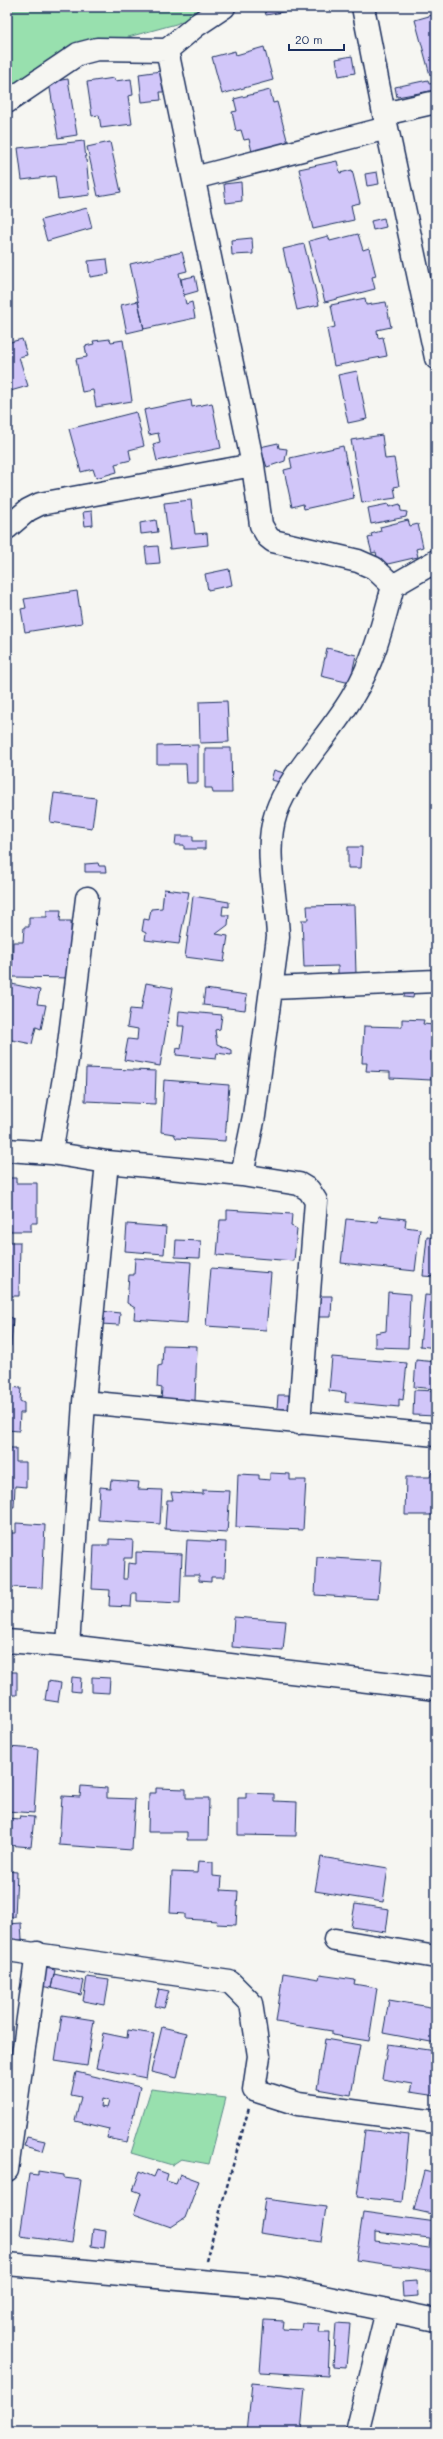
<svg xmlns="http://www.w3.org/2000/svg" width="443" height="2439" viewBox="0 0 443 2439" font-family="Mali,sans-serif">
<style>
.green{fill:#98e0ae;stroke:#5a8886}
.building{fill:#d1c6f9;stroke:#1b2f5e;fill-rule:evenodd}
.lines{fill:none;stroke-linecap:round;stroke-linejoin:round}
.minor-casing{stroke:#1b2f5e;stroke-width:25}
.path{stroke:#1b2f5e;stroke-width:2.5;stroke-dasharray:4 3;stroke-linecap:butt}
.minor{stroke:#f6f6f2;stroke-width:22}
</style>
<rect width="100%" height="100%" fill="#f6f6f2"/>
<filter id="ink" filterUnits="userSpaceOnUse"><feTurbulence type="fractalNoise" baseFrequency=".025" numOctaves="2"/><feDisplacementMap in="SourceGraphic" scale="8" xChannelSelector="R" yChannelSelector="G"/><feConvolveMatrix kernelMatrix="1 2 1 2 8 2 1 2 1" color-interpolation-filters="sRGB"/></filter>
<g filter="url(#ink)">
<path class="green" d="M7 7H211L176 24 55 57 18 87H7Z
M151 2089 226 2098 209 2164 181 2159 172 2165 131 2153Z"/>
<path class="building" d="M264 7H300V9L266 15Z
M436 14V73L430 75 415 20Z
M264 47 273 80 222 94 212 57 235 51 236 55Z
M352 56 355 73 339 76 336 59Z
M161 71 164 92H160L161 100 142 102 139 74Z
M114 78 115 81 131 79 133 95 128 96 132 124 101 128 99 115 92 116 87 82Z
M68 79 77 135 58 138 49 82Z
M428 80 429 84 436 83V90L397 97 395 87Z
M270 90 273 103 277 102 289 147 253 156 249 139 244 140 241 130 236 131 232 112 237 111 234 99Z
M84 141 90 195 58 199 55 176 22 180 18 148Z
M110 142 121 192 98 196 87 147Z
M337 161 340 173 352 170 360 203 351 205 354 220 313 229 299 169Z
M377 172 379 184 367 186 365 174Z
M241 182 242 201 226 203 224 184Z
M87 208 92 228 47 241 41 220Z
M384 218 386 227 373 230 371 221Z
M358 234 363 250 369 248 376 276 372 277 375 289 325 302 309 241 328 236 330 241Z
M252 238 253 254 232 255 231 240Z
M304 244 319 305 297 310 283 249Z
M182 252 187 271 179 273 186 304 192 302 195 318 144 329 130 264Z
M107 259 109 274 90 277 88 261Z
M195 276 198 291 184 295 181 279Z
M365 298 366 305 386 302 391 327 377 330 378 338 383 337 387 356 334 366 327 329 335 327 331 305Z
M138 301 144 329 127 333 121 305Z
M22 339 27 355 19 357 28 386 7 392V343Z
M110 339 111 342 123 340 132 401 96 407 93 390 82 392 76 359 87 357 85 346 94 344 93 341Z
M357 371 367 419 348 423 338 375Z
M191 400 192 407 212 403 221 448 157 461 153 444 160 442 158 433 149 435 144 410Z
M136 412 144 446 129 450 131 460 115 464 117 472 96 478 93 469 81 472 69 429Z
M382 435 385 459 394 458 399 486 394 487 396 498 362 503 351 440Z
M278 443 279 448 287 449 285 461 267 467 260 447Z
M343 446 354 498 304 509 303 504 292 507 284 470 292 468 290 458Z
M191 500 195 534 207 533 208 545 170 549 164 503Z
M388 504 389 507 400 504 401 511 407 512 406 517 371 524 368 508Z
M92 511 93 525 85 526 83 512Z
M156 520 158 532 141 534 140 523Z
M408 520 410 526 418 524 423 547 416 549 418 557 379 566 376 552 372 553 368 538 372 537 371 534 381 531 380 527Z
M158 546 160 563 147 564 145 547Z
M229 569 232 585 208 590 205 574Z
M77 591 82 623 25 632 21 609 26 608 24 599Z
M327 648 356 655 350 683 321 676Z
M227 701 229 742 200 743 199 702Z
M198 745V783H187L186 764H157V746Z
M205 748H231L232 793H213L212 788H205Z
M274 770 287 774 284 783 271 780Z
M54 793 96 798 92 828 50 822Z
M176 836H193V841H205V849H184V845H175Z
M348 847H362L361 868H348Z
M98 863 99 866H105L106 872H85V864Z
M164 889 189 892 179 944 145 940 146 933 142 931 144 919 149 920 151 909 162 908Z
M193 896 229 902V907L223 906 222 915H229L228 925 216 934 228 936 224 962 185 957Z
M354 905 356 974H338V966L304 967 302 920H308L307 906Z
M47 910H61L60 921H71L72 978 12 977 13 942H23L24 927H29V917H47Z
M7 983 40 990 37 1004 46 1005 41 1029 36 1027 32 1044 7 1039Z
M146 983 173 988 160 1066 124 1060 128 1039 137 1040 138 1029 127 1027 130 1009 141 1010Z
M405 985H415L413 998 404 997Z
M205 989 247 995 245 1010 203 1005Z
M179 1011 222 1015 220 1029 215 1030 217 1044 231 1050V1055L217 1053 216 1059 176 1055 177 1048 181 1049 184 1026H178Z
M402 1019 424 1020 423 1024 433 1025 431 1080 390 1078V1072L366 1071 367 1063H362L364 1026 402 1027Z
M86 1068 156 1071 155 1104 85 1101Z
M164 1080 229 1085 225 1141 176 1138 174 1134 161 1132Z
M7 1178H16V1183H37V1223H31V1231H7Z
M227 1210 292 1214 291 1226 297 1229 294 1261 217 1255 220 1220H227Z
M379 1216 406 1219 405 1227 420 1229 415 1271 341 1263 346 1219 378 1222Z
M127 1224 166 1227 164 1254 125 1251Z
M427 1237 436 1238V1277L423 1276Z
M176 1240 201 1241 200 1258 175 1257Z
M7 1242H20L19 1296H7Z
M135 1258 191 1262 187 1323 134 1319 135 1308 127 1303 129 1275H134Z
M211 1268 271 1273 266 1330 206 1326Z
M388 1292 410 1294 408 1348 375 1347V1333L386 1331Z
M425 1295 436 1296V1348L420 1346Z
M319 1296H332L331 1317H318Z
M101 1311 120 1313 119 1325 100 1324Z
M7 1317 13 1318 11 1346 7 1347Z
M163 1345 197 1346 195 1401 161 1400 162 1388 157 1387 158 1366 162 1365Z
M332 1357 407 1363 403 1400 399 1399V1407L345 1402 346 1393 329 1391Z
M416 1360 436 1362V1389L414 1387Z
M7 1387 21 1388 20 1401 24 1403V1413H20L19 1431 7 1430Z
M414 1390 436 1391V1416L413 1415Z
M278 1395H289V1409H277Z
M7 1448H16V1462H26V1487L15 1486 14 1507H7Z
M432 1470H436V1515H405L406 1477H430Z
M270 1473 290 1474V1480H306L303 1530 236 1527 238 1474 259 1475V1479L270 1480Z
M111 1480 139 1482 138 1489 162 1490 160 1524 98 1520 100 1487 110 1488Z
M203 1490 230 1491 227 1533 165 1529 167 1500H173L171 1492 203 1494Z
M16 1523 45 1525 42 1588 7 1587V1533H16Z
M109 1539 133 1540 132 1558H124L123 1579H127L128 1563 136 1564V1552L182 1554 180 1603 137 1601V1593H132L131 1607 109 1606 110 1590 92 1589 94 1545H109Z
M187 1540 226 1542 225 1577H211V1582L199 1581V1575H185Z
M317 1557 381 1561 378 1599 315 1595Z
M234 1617 286 1621 283 1651 232 1647Z
M7 1672H17V1695H7Z
M72 1677 81 1678 80 1692 71 1691Z
M92 1677 110 1678 109 1693 92 1692Z
M48 1681 61 1683 58 1702 45 1700Z
M7 1747 38 1749 34 1813 7 1811Z
M81 1786 107 1788V1798L135 1799 132 1850 59 1845 62 1796 80 1797Z
M156 1788 186 1789V1798H209L208 1840H187V1832H148L149 1793H156Z
M246 1793 274 1794V1801L297 1802 296 1836 238 1835V1798H246Z
M20 1816 34 1817 31 1847 7 1845V1818L19 1819Z
M321 1857 388 1868 383 1902 315 1891Z
M198 1861 213 1862V1876L222 1877 221 1890 238 1891 236 1925 216 1924 217 1921 185 1919V1914L170 1913 172 1872 197 1873Z
M7 1871 17 1872 15 1917H7Z
M355 1904 389 1909 386 1932 351 1927Z
M21 1923 22 1940 7 1941V1924Z
M45 1968 55 1970 51 1988 41 1986Z
M283 1973 319 1979 320 1975 355 1980 354 1984 377 1988 369 2041 332 2035V2031L276 2022Z
M54 1974 84 1981 81 1995 51 1988Z
M87 1977 109 1980 105 2005 83 2001Z
M159 1989 169 1991 164 2008 155 2006Z
M389 2000 436 2008V2043L383 2033Z
M62 2015 94 2020 87 2066 55 2061Z
M162 2027 187 2033 177 2078 151 2072Z
M128 2030 154 2034 146 2078 96 2068 103 2033 127 2038Z
M325 2039 360 2045 351 2095 317 2089Z
M388 2044 436 2051V2096L410 2092 412 2084 382 2079Z
M76 2072 140 2087 127 2142 107 2138 109 2129 75 2121 81 2097 71 2095ZM102 2099 109 2101 107 2108 101 2107Z
M365 2130 409 2135 402 2202 357 2197Z
M27 2137 45 2141 42 2151 24 2146Z
M157 2170 168 2174 166 2181 176 2184 180 2174 199 2181 185 2218 171 2227 134 2214 141 2193 133 2190 140 2171 154 2177Z
M38 2171 64 2175V2178L81 2180 72 2243 20 2236 29 2174 38 2175Z
M424 2171 436 2174V2215L414 2210Z
M265 2199 326 2207 321 2242 260 2233Z
M363 2212 436 2222V2271L356 2260ZM375 2232 430 2238 429 2248 375 2241Z
M93 2229 106 2231 104 2248 91 2246Z
M417 2281 418 2296 403 2297 402 2282Z
M264 2320 284 2321 283 2329 301 2330 302 2323 320 2324 319 2332H330L328 2376 260 2372Z
M336 2323 350 2324 346 2367 333 2366Z
M252 2383 305 2388 301 2432H247Z
M436 2401V2428H433Z"/>
<g class="lines">
<defs>
<path id="minor" d="M363 7 384 114 436 358
M167 50 253 465 261 525 268 537 273 541 358 561 374 568 393 586
M7 102 78 54 97 49 167 50 197 25 224 7
M384 114 436 102
M194 178 387 128
M7 528 28 510 40 504 253 465
M272 988 436 981
M7 1150 51 1153 107 1162
M51 1153 67 1060 87 898
M242 1175 299 1184 309 1190 316 1201 299 1423
M84 1402 436 1435
M7 1641 68 1646 436 1689
M68 1646 84 1402 107 1162 242 1175 254 1116 278 937C277 897 263 851 276 813 289 774 333 732 354 694 374 661 383 623 393 586L436 561
M335 1940 436 1957
M7 1950 230 1982 251 2003 259 2056 254 2090 298 2104 436 2122
M7 2170 37 1953
M7 2264 280 2288 436 2320
M357 2432 387 2311"/>
</defs>
<use href="#minor" class="minor-casing"/>
<path class="path" d="M206 2261 249 2108"/>
<use href="#minor" class="minor"/>
</g>
</g>
<rect width="443" height="2439" fill="none" stroke="#f6f6f2" stroke-width="24"/>
<rect x="12" y="12" width="419" height="2415" fill="none" stroke="#1b2f5e" stroke-width="1.5" filter="url(#ink)"/>
<path d="M289 44v6h55v-6" fill="none" stroke="#1b2f5e" stroke-width="2"/>
<text x="295" y="44" font-size="12" fill="#1b2f5e" stroke="#f6f6f2" stroke-width="3" paint-order="stroke">20 m</text>
</svg>
